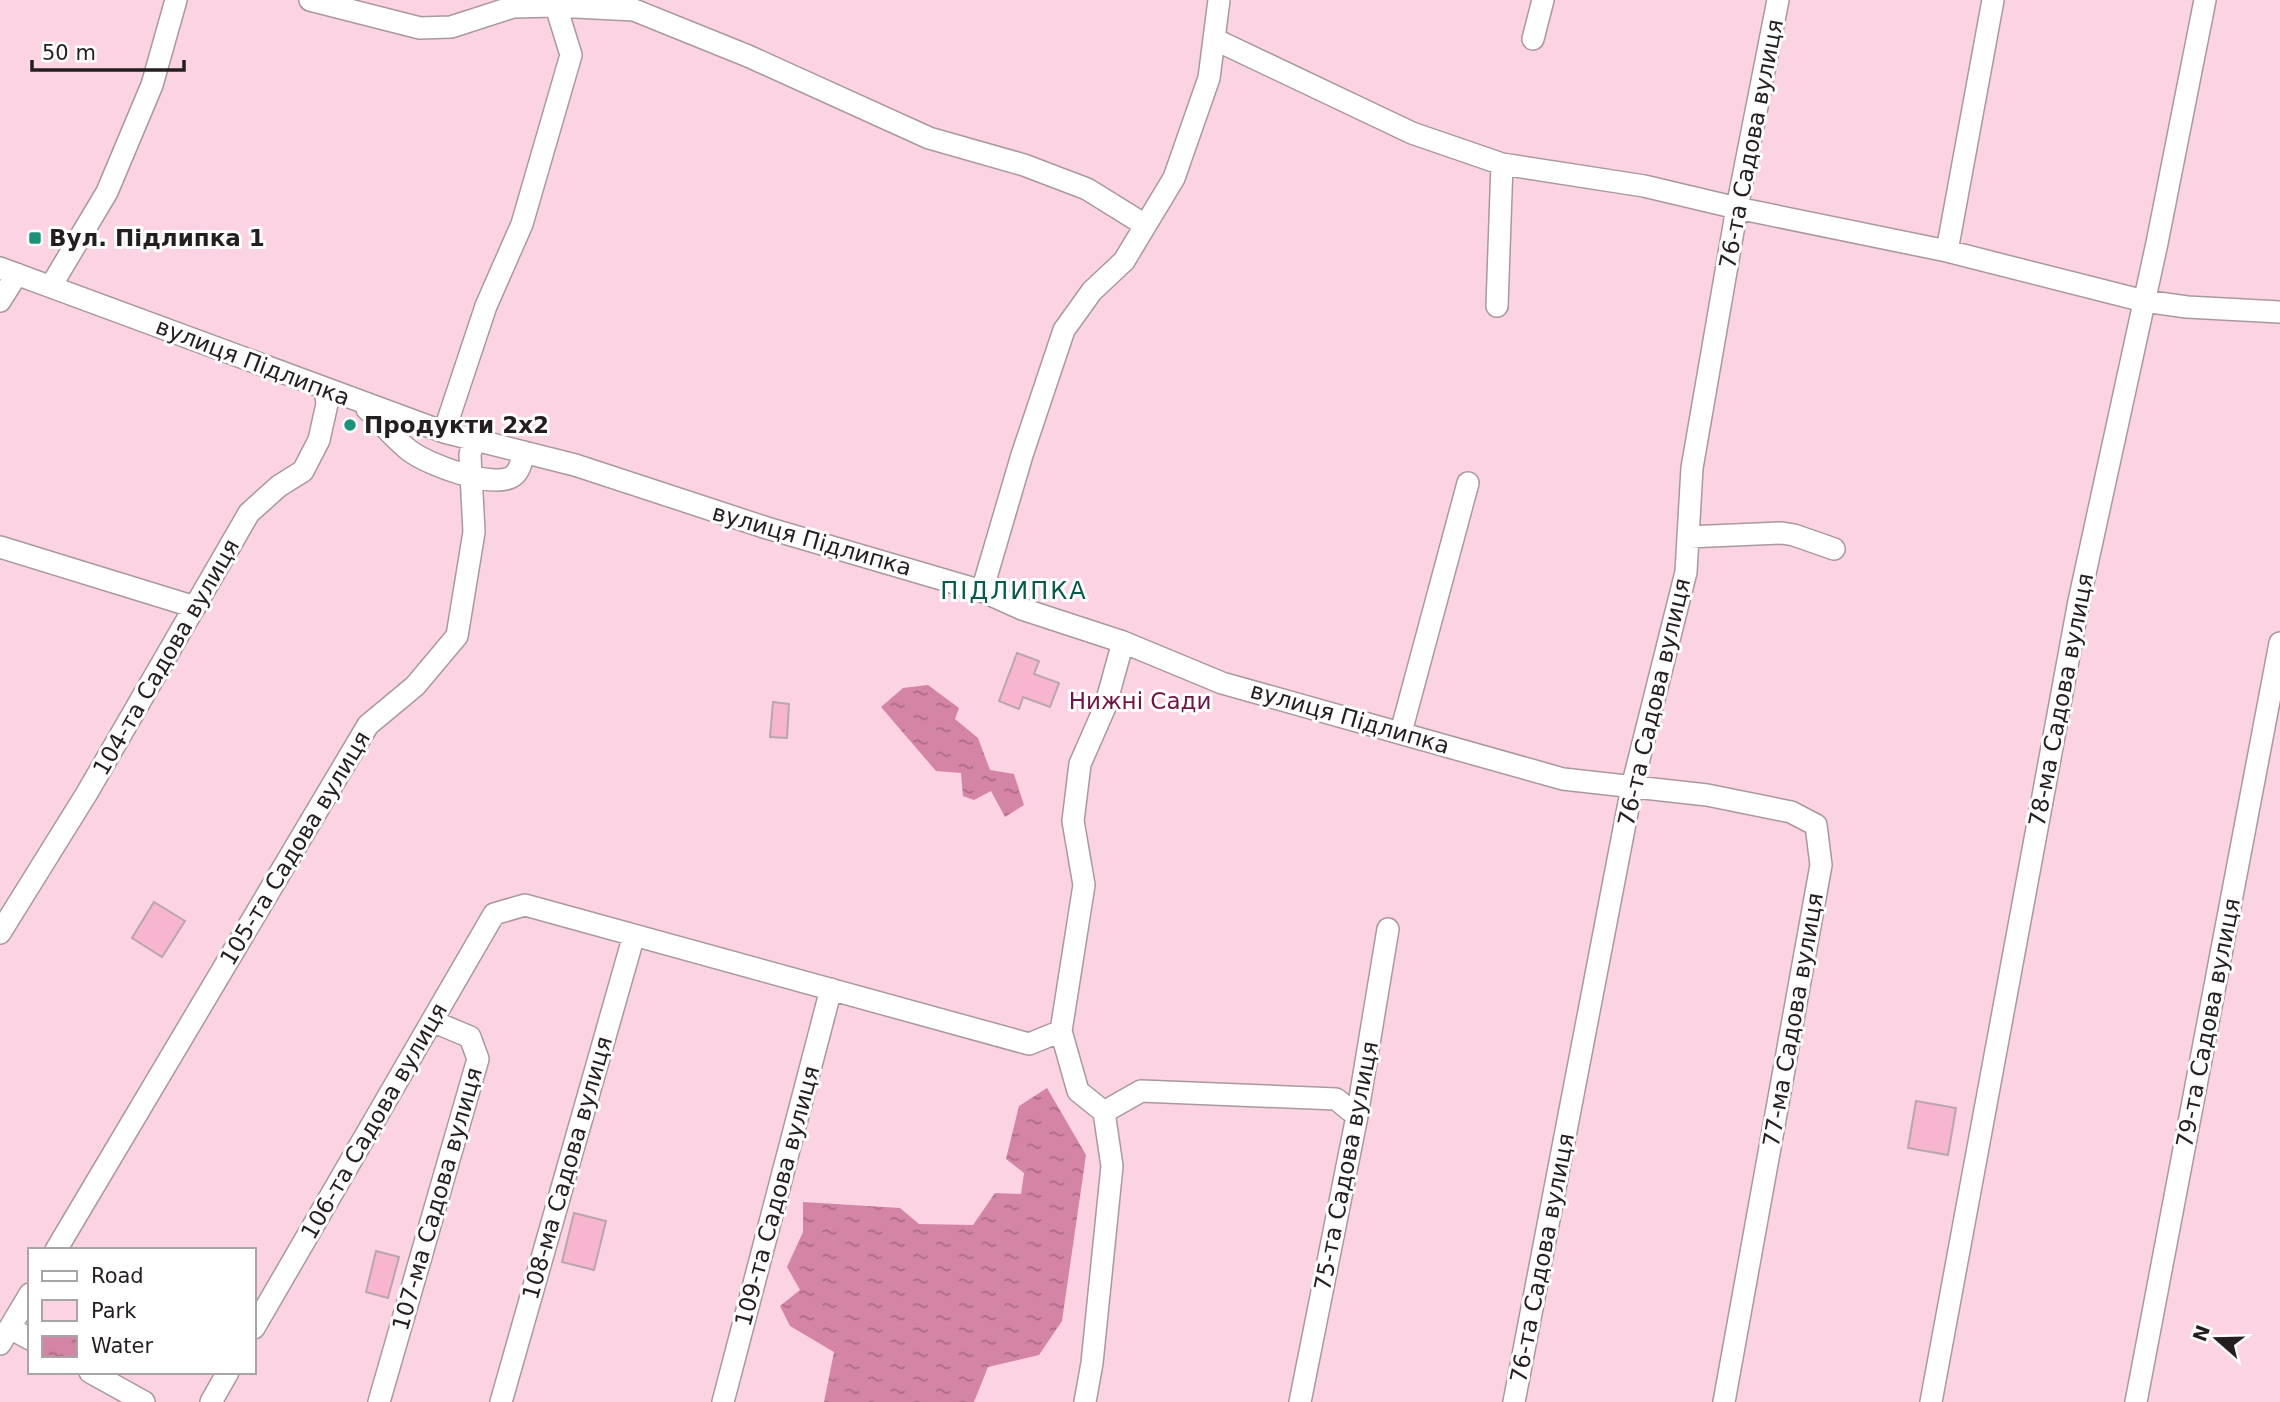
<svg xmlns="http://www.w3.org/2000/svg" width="2280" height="1402" viewBox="0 0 2280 1402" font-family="'DejaVu Sans',sans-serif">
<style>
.green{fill:#fcd3e2;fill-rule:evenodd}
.water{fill:url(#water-ripples)}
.building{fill:#f8b5d0;stroke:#b8a6ad;stroke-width:2}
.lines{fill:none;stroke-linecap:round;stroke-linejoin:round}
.minor-casing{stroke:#a9989e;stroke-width:24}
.minor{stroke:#fff;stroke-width:21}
.poi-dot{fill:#19947a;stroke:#fff;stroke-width:2.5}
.labels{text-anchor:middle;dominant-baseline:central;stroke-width:6;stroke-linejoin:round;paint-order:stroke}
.street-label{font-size:23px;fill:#241e20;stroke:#fff}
.poi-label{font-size:23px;font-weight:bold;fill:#241e20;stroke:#fff;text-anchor:start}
.park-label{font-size:23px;fill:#711345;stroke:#fff}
.neighbourhood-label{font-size:24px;letter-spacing:2px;fill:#035c4b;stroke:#fff}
</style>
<defs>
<pattern id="water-ripples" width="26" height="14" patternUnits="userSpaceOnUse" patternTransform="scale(1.75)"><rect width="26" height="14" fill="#d484a5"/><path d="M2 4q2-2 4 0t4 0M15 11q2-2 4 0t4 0" fill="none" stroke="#ac6b86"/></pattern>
</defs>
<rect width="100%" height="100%" fill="#fef6f9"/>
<path class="green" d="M0 0H2280V1402H0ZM30 1250H254V1372H30Z"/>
<path class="water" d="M928 685 959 708 955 719 978 738 990 770 1014 774 1024 805 1005 817 991 791 974 800 963 796 961 773 936 771 881 707 903 688Z
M1047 1088 1086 1155 1062 1321 1039 1355 988 1367 974 1402H824L834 1352 790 1326 780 1306 800 1290 787 1267 803 1232V1202L900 1208 919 1224 973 1225 995 1193 1021 1194 1024 1173 1006 1159 1019 1106Z"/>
<path class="building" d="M1017 653 1039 661 1034 674 1059 683 1050 707 1023 697 1019 709 999 701Z
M773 702 789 704 787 738 770 737Z
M154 902 185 921 162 957 132 938Z
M1916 1101 1956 1108 1948 1155 1908 1148Z
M574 1213 606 1221 594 1270 562 1262Z
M376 1251 399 1257 388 1298 366 1292Z"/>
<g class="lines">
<defs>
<path id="minor" d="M310 0 420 28 451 27 513 7 556 6 634 10 748 56 929 138 1024 165 1087 189 1145 225
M1214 39 1412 133 1502 164 1644 186 1737 208 1947 251 2144 301 2187 307 2280 312
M1533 39 1543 0
M1947 251 1993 0
M0 268 444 432 575 465 767 528 982 591 1022 609 1123 642 1222 683 1563 779 1707 795 1791 812 1816 825 1821 865 1724 1402
M51 286 107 192 152 85 176 0
M0 301 17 274
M1497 306 1502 164
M367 409C381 422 394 439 410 451 427 464 494 490 513 476 520 471 522 460 524 452
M444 432 486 306 522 224 571 55 554 0
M1688 537 1782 533 1794 535 1834 549
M0 547 195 607
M982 591 1022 455 1064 330 1092 291 1124 261 1174 178 1209 78 1219 0
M1401 732 1468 483
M0 933 87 793 249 513 279 486 303 471 319 440 327 404 325 389
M1104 1112 1141 1091 1336 1099 1357 1116
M56 1250 368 725 415 686 457 636 474 532 470 455 473 439
M10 1328 30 1339
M254 1328 494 914 525 905 1029 1044 1061 1031
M0 1344 30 1294
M90 1372 144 1402
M211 1402 228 1372
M379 1402 478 1059 470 1037 432 1021
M501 1402 634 935
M723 1402 831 989
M1085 1402 1092 1363 1112 1166 1104 1112 1078 1091 1061 1031 1084 885 1073 821 1080 764 1105 707 1123 642
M1300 1402 1357 1116 1388 929
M1514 1402 1632 787 1686 572 1692 468 1737 208 1778 0
M1931 1402 2079 601 2157 243 2205 0
M2136 1402 2280 643"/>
</defs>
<use href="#minor" class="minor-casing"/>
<use href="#minor" class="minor"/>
</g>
<g class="poi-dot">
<rect x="28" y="231" width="14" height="14" rx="3.5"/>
<circle cx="350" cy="425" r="7"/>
</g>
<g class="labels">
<g class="street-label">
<text transform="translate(1751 144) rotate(-79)">76-та Садова вулиця</text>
<text transform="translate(253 362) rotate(21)">вулиця Підлипка</text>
<text transform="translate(812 540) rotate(16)">вулиця Підлипка</text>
<text transform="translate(166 657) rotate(-60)">104-та Садова вулиця</text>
<text transform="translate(2061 700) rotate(-79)">78-ма Садова вулиця</text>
<text transform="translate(1654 702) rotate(-77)">76-та Садова вулиця</text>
<text transform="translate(1350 718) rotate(16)">вулиця Підлипка</text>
<text transform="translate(295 848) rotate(-59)">105-та Садова вулиця</text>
<text transform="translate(1793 1020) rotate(-80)">77-ма Садова вулиця</text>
<text transform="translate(2208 1023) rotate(-79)">79-та Садова вулиця</text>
<text transform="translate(374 1121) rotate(-60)">106-та Садова вулиця</text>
<text transform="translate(1346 1166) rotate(-79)">75-та Садова вулиця</text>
<text transform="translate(567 1168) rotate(-74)">108-ма Садова вулиця</text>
<text transform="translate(777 1196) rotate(-75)">109-та Садова вулиця</text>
<text transform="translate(437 1199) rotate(-74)">107-ма Садова вулиця</text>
<text transform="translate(1542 1258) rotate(-79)">76-та Садова вулиця</text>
</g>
<g class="poi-label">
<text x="49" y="238">Вул. Підлипка 1</text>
<text x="364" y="425">Продукти 2х2</text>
</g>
<g class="park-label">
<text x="1140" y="701">Нижні Сади</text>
</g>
<g class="neighbourhood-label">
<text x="1014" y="591">ПІДЛИПКА</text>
</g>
</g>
<rect x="28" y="1248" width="228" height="126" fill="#ffffff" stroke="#a7a5a6" stroke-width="2"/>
<rect x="42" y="1271" width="35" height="10" fill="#ffffff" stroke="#a7a5a6" stroke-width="2"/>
<text x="91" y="1283" font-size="21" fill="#241e20">Road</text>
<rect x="42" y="1300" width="35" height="21" fill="#fcd3e2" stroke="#a7a5a6" stroke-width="2"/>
<text x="91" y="1318" font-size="21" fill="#241e20">Park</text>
<rect x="42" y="1336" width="35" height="21" fill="url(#water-ripples)" stroke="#a7a5a6" stroke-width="2"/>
<text x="91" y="1353" font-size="21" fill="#241e20">Water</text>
<g transform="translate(2217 1339) rotate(290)" stroke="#ffffff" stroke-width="5" paint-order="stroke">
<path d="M0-5L12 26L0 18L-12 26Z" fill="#241e20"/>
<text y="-10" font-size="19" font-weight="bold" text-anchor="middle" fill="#241e20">N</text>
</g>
<path d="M32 60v10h152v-10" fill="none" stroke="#241e20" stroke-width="3.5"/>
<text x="42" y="60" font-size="21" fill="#241e20" stroke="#ffffff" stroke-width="5" paint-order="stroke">50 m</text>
</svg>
